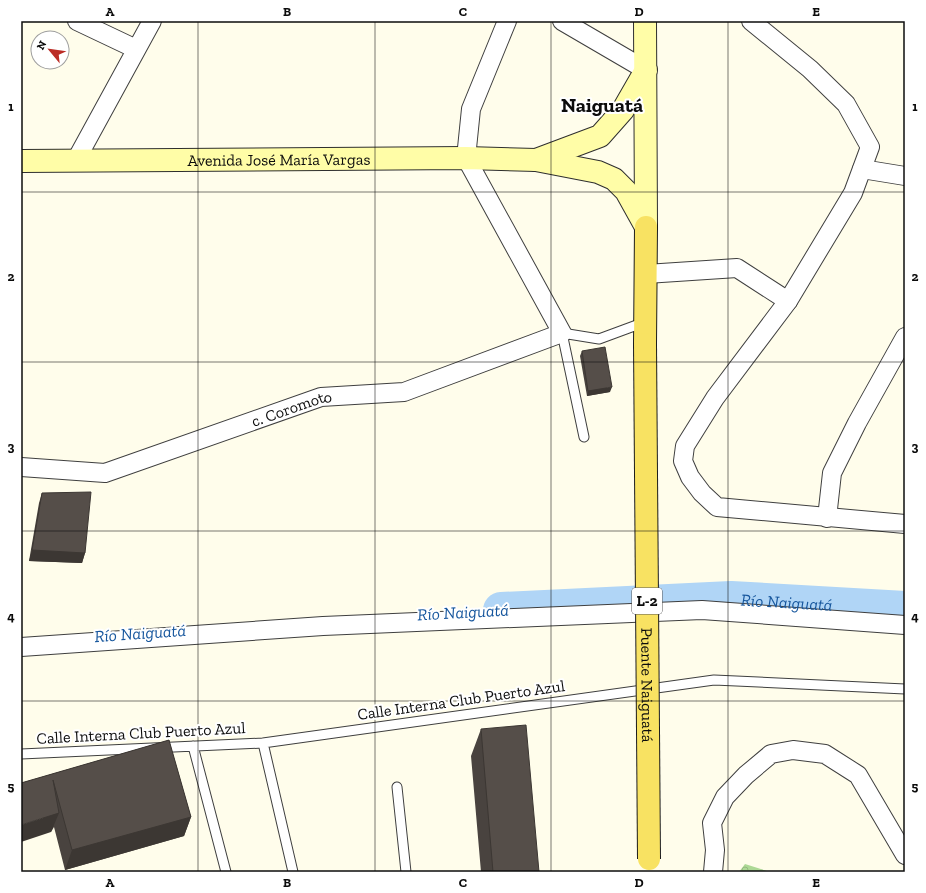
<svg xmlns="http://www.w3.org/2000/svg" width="926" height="893" viewBox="0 0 926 893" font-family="'Zilla Slab',serif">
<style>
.forest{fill:url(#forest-crowns)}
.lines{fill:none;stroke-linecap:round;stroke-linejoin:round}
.river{stroke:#b0d5f6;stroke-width:36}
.service-casing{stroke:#3f3f3f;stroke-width:11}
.minor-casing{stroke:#3f3f3f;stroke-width:20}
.secondary-casing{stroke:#2e2e2e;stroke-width:24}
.primary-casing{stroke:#1d1d1d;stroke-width:24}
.service{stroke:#fff;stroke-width:9}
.minor{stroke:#fff;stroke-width:18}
.secondary{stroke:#fffda7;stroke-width:22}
.primary{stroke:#f8e262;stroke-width:22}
.primary-bridge-casing{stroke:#1d1d1d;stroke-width:24;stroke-linecap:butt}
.primary-bridge{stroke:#f8e262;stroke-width:22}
.wall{fill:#49433f}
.shaded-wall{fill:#3c3733}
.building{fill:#554e49;stroke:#3c3733}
.grid{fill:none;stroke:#0c0c0c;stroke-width:1;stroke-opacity:0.55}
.labels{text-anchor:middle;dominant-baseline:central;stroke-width:4;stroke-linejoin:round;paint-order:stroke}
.shield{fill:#fff;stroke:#555;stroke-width:1}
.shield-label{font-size:15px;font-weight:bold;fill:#0c0c0c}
.street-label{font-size:16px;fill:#0c0c0c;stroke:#fff}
.water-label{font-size:17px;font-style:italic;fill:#16569d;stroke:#fff}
.district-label{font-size:20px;font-weight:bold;fill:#0c0c0c;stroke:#fff}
.neatline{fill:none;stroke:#0c0c0c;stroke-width:1.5}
.grid-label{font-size:13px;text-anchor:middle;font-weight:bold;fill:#0c0c0c}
</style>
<defs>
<pattern id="forest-crowns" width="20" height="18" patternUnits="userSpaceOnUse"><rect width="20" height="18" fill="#add995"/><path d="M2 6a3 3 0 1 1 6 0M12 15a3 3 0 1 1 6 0" fill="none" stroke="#94b97f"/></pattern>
</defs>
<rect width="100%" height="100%" fill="#fffdeb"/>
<path class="forest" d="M745 864 770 872H739Z"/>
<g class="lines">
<path class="river" id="s1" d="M501 610 731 599 905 609"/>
<defs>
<path id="service" d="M584 437 562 333 599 339 645 322
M263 743 293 872
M193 746 226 872
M21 754 263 743 714 680 905 689
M397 787 406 872"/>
<g id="minor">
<path d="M77 21 136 49"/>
<path d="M562 21 646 70"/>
<path d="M751 21 810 69 846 104 870 147 853 193 788 301 715 398 685 446 683 461 690 477 702 493 717 507 905 524"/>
<path d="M76 160 152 21"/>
<path d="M862 169 905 176"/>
<path d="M646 274 737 268 788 301"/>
<path id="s2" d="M21 467 105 473 321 397 404 392 562 333 466 158 471 109 507 21"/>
<path d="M827 518 832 473 857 423 905 337"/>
<path d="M21 647 323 626 702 610 905 625"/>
<path d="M713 872 715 850 712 823 725 797 746 775 771 754 793 750 825 754 858 775 905 855"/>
</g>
<g id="secondary">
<path d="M645 21 646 225"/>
<path d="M536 160 600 136 623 110 646 70"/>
<path id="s3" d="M21 161 466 158 536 160 598 172 614 179 626 191 646 227"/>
</g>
<path id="primary" d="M645 344 646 227"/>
</defs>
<use href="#service" class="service-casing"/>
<use href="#minor" class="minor-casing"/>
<use href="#secondary" class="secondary-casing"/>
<use href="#primary" class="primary-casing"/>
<use href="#service" class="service"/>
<use href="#minor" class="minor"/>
<use href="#secondary" class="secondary"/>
<use href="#primary" class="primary"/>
<defs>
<g id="primary-bridge">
<path id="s4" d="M645 344 649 859"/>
</g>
</defs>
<use href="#primary-bridge" class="primary-bridge-casing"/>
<use href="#primary-bridge" class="primary-bridge"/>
</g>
<path class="wall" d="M582 351 610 392 587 396 580 356Z
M42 493 85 553 82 563 29 561 39 503Z
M481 729 539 872H481L471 756Z
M169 740 191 817 184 836 65 870 54 827 51 832 21 783Z"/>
<path class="shaded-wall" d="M612 387 610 392 587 396 588 391Z
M32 550 85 553 82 563 29 561Z
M59 813 51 832 21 842V825Z
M191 817 184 836 65 870 72 850Z"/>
<path class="building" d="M605 347 612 387 588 391 582 351Z
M91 492 85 553 32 550 42 493Z
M526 725 539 872H493L481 729Z
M169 740 191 817 72 850 53 780 59 813 21 825V783Z"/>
<path class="grid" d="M198 21V872M375 21V872M551 21V872M728 21V872M21 192H905M21 362H905M21 531H905M21 701H905"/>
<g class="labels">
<rect class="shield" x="632" y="588" width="30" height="26" rx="3"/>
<g class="shield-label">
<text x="647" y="601">L-2</text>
</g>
<g class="street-label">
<text stroke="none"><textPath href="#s3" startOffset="258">Avenida José María Vargas</textPath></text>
<text stroke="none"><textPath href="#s2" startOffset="282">c. Coromoto</textPath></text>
<text stroke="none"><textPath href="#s4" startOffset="341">Puente Naiguatá</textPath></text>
<text transform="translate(461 700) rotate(-8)">Calle Interna Club Puerto Azul</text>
<text transform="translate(141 733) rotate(-3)">Calle Interna Club Puerto Azul</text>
</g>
<g class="water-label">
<text stroke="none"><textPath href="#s1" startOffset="286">Río Naiguatá</textPath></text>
<text transform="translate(463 612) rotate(-3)">Río Naiguatá</text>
<text transform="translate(140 633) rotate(-4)">Río Naiguatá</text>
</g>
<g class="district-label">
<text x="602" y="105">Naiguatá</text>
</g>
</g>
<rect width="926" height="893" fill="none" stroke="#ffffff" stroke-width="44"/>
<g transform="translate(50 50) rotate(299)"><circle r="19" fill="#ffffff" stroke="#9e9e9e"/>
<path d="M0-3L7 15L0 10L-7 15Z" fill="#bb2c25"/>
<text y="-6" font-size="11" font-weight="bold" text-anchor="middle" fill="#0c0c0c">N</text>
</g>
<rect x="22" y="22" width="882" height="849" class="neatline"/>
<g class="grid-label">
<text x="110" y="16">A</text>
<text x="287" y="16">B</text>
<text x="463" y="16">C</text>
<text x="639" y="16">D</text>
<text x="816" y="16">E</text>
<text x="11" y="111">1</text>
<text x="915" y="111">1</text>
<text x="11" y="281">2</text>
<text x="915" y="281">2</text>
<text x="11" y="451">3</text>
<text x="915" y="451">3</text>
<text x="11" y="621">4</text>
<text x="915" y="621">4</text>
<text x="11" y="791">5</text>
<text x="915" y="791">5</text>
<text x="110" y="887">A</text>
<text x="287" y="887">B</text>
<text x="463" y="887">C</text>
<text x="639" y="887">D</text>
<text x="816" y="887">E</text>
</g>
</svg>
